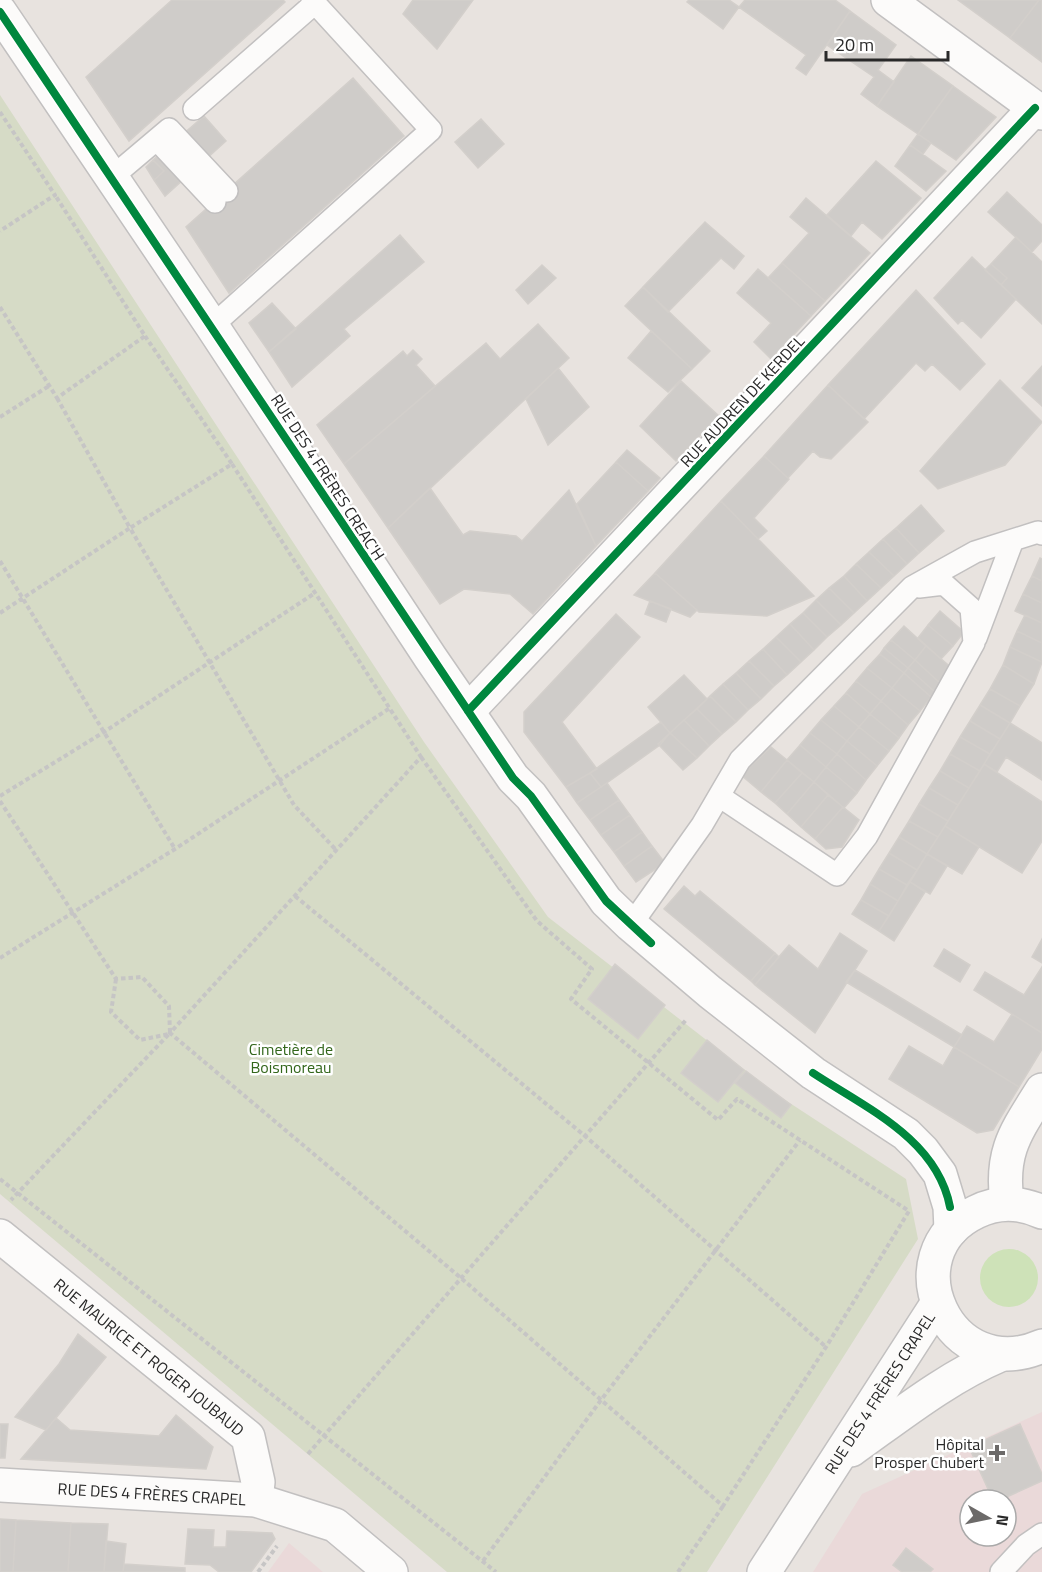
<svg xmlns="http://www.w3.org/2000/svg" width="1042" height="1572" viewBox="0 0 1042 1572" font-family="'Titillium Web',sans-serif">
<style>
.medical{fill:#ead9d9;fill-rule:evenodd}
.green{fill:#cee2b8}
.cemetery{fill:#d6dbc6}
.building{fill:#cfccc9;stroke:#d3cfcb;stroke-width:1.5}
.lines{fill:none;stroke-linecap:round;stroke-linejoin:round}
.service-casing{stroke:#c2c0c0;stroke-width:24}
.minor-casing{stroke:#c2c0c0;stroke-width:36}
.path{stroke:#c6c5c5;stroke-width:4;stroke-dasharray:4.5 3;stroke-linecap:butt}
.service{stroke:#fcfbfa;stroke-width:21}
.minor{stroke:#fcfbfa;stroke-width:33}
.cycleway-casing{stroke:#fff;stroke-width:11}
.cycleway{stroke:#00873e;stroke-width:8}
.poi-dot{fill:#6c6a69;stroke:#fff;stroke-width:2}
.labels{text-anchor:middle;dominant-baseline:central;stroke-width:5;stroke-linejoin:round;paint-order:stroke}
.street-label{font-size:16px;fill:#292929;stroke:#fff}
.park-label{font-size:16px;fill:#32661a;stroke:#fff}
.poi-label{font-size:16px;fill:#292929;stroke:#fff;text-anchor:end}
</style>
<rect width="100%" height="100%" fill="#e8e3df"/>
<path class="medical" d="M1042 1412V1572H813L862 1494ZM970 1500H1006V1536H970Z
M289 1543 323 1572H268Z"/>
<path class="green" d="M980 1278a29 29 0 1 1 58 0a29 29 0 1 1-58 0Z"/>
<path class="cemetery" d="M0 95 424 742 548 917 776 1094 906 1179 918 1239 707 1572H447L0 1194Z"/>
<path class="building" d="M172 0H283L285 2 129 141 86 77Z
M413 0H473L437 49 403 14Z
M689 0H729L739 7 723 29 687 2Z
M745 0H835L850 11 806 75 796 68 806 55 739 7Z
M958 0H1039L1010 38Z
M1039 0H1042V62L1010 38Z
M850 11 896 45 878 70 894 82 877 106 861 94 874 77 827 45Z
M911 56 953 86 918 134 877 106Z
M353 78 404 136 229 293 186 227Z
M953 86 996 117 956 160 918 134Z
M204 116 226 141 165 196 154 180 164 171 153 160Z
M481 119 504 144 478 168 455 142Z
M918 134 931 143 923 154 910 145Z
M910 145 946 171 926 191 895 166Z
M153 160 164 171 154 180 146 167Z
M876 161 921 198 882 239 862 222 851 236 827 215Z
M1007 192 1042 225V241L1032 252 988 212Z
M806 198 870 253 825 301 782 263 809 233 790 217Z
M705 222 744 256 734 269 721 258 668 312 643 287Z
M400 235 424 262 344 329 350 336 292 387 269 352Z
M1016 237 1042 262V324L1001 285 1007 278 991 264Z
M972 257 1016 299 981 338 962 320 958 324 934 298Z
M782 263 825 301 811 316 768 278Z
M991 264 1007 278 1001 285 985 270Z
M542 265 556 278 528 304 516 290Z
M758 269 811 316 771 359 754 342 771 323 737 293Z
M643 287 710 351 692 369 625 306Z
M916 290 985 364 960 390 932 364 925 371 916 363 864 419 828 385Z
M272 303 296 329 269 352 249 323Z
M538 324 569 358 388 528 344 464 486 343 500 359Z
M651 331 692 369 668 392 628 358Z
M413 350 422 359 416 365 435 386 344 464 317 425 403 351 407 356Z
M1042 366V406L1022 388Z
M558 368 589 407 548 445 526 399Z
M1000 380 1042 422 1005 465 938 489 920 471Z
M681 381 719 416 676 461 640 426Z
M828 385 868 422 831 459 820 457 813 451 788 478 764 456Z
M627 450 660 478 648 491 616 462Z
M764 456 789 479 754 518 767 531 758 539 721 501Z
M616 462 648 491 596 546 577 504Z
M430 488 463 535 470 531 516 536 522 541 569 490 596 546 533 614 510 594 464 589 440 604 388 528Z
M721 501 758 539 814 596 767 616 699 612 655 573Z
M921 505 944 531 919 553 896 528Z
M896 528 919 553 907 564 883 539Z
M883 539 907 564 894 576 869 552Z
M869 552 894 576 881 588 856 564Z
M1040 558 1042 559V581L1032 576Z
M856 564 881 588 867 601 844 576Z
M655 573 697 610 690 617 634 595Z
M844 576 867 601 854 613 829 588Z
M1032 576 1042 581V603L1023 594Z
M829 588 854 613 841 625 816 600Z
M1023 594 1042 603V623L1015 611Z
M816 600 841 625 827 637 803 613Z
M650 601 671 609 666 622 645 614Z
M940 611 964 632 953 646 928 625Z
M803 613 827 637 814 650 790 624Z
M616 614 640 637 562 722 597 769 566 787 524 732V712Z
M1025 615 1042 623V643L1017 631Z
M790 624 814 650 801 662 776 637Z
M928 625 953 646 941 659 918 638Z
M904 626 926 646 915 660 891 640Z
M1017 631 1042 643V662L1010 647Z
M776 637 801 662 787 675 763 649Z
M891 640 915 660 908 668 884 648Z
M926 646 953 669 941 684 915 660Z
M1010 647 1042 662 1034 684 1003 665Z
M884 648 908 668 904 673 880 654Z
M763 649 787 675 774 686 749 661Z
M880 654 904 673 892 688 867 668Z
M915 660 941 684 935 692 908 668Z
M749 661 774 686 761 699 736 673Z
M1003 665 1034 684 1020 706 990 689Z
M867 668 892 688 881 701 856 681Z
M908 668 935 692 931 697 904 673Z
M736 673 761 699 748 710 723 684Z
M904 673 931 697 920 711 892 688Z
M684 675 707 699 670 733 648 707Z
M856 681 881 701 870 714 846 693Z
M723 684 748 710 736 722 710 696Z
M892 688 920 711 908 725 881 701Z
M990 689 1020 706 1010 723 980 705Z
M846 693 870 714 859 727 834 706Z
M710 696 736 722 722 734 697 709Z
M881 701 908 725 899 738 870 714Z
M980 705 1010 723 1000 739 970 721Z
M834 706 859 727 847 741 821 720Z
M697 709 722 734 709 746 684 720Z
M870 714 899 738 889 751 859 727Z
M684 720 709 746 697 758 670 733Z
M821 720 847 741 837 754 810 733Z
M970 721 1000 739 990 754 960 737Z
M661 722 670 733 660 745 601 787 590 773Z
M1010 723 1042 743V780L1006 757 997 772 984 764Z
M859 727 889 751 877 766 847 741Z
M670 733 697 758 683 770 658 744Z
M810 733 837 754 826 767 800 745Z
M960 737 990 754 980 771 950 754Z
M847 741 877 766 866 780 837 754Z
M800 745 826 767 814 782 787 760Z
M771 747 787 760 761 792 741 775Z
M837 754 866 780 857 793 826 767Z
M950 754 980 771 969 788 940 771Z
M787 760 802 773 775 803 761 792Z
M984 764 1042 802V841L1022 873 945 826Z
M826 767 857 793 844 808 814 782Z
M940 771 969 788 958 805 929 788Z
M590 773 601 787 577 803 566 787Z
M802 773 814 782 787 814 775 803Z
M814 782 828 795 801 827 787 814Z
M607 783 619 800 590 820 577 803Z
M929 788 958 805 948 821 919 804Z
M828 795 843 807 815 839 801 827Z
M619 800 630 815 601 835 590 820Z
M919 804 948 821 938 837 909 821Z
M843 807 859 820 842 847 826 849 815 839Z
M630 815 642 832 614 852 601 835Z
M909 821 938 837 927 854 899 837Z
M945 826 979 847 962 874 927 854Z
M642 832 652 846 624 866 614 852Z
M899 837 927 854 917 870 889 853Z
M652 846 665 863 636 882 624 866Z
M889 853 917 870 907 885 879 869Z
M927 854 947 866 930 894 910 882Z
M879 869 907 885 898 901 870 884Z
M910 882 925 892 894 941 879 931Z
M870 884 898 901 889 916 861 900Z
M684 886 695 896 700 891 775 953 751 981 664 909Z
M861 900 889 916 879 931 852 914Z
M840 933 867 951 815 1033 755 985 789 945 818 969Z
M1042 939V963L1032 957Z
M944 949 970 965 960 982 934 966Z
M775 953 779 957 755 985 751 981Z
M615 964 665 1005 638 1039 588 999Z
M1042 967V1033L974 990 985 972 1024 995Z
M855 970 962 1035 954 1047 846 982Z
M1012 1014 1042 1033V1049L1019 1087 954 1047 967 1026 994 1042Z
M707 1040 744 1070 718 1102 681 1073Z
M909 1046 943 1066 954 1047 1019 1087 993 1130 977 1133 889 1079Z
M746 1071 791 1105 781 1118 735 1083Z
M78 1334 106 1357 46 1430 15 1417 59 1364Z
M176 1415 213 1447 206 1469 21 1459 56 1418 70 1430 159 1436Z
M0 1424H8L5 1458H0Z
M1020 1424 1042 1474V1481L1000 1500H993L969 1447Z
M0 1519 16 1520 13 1572H0Z
M16 1520 71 1523 68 1572H13Z
M71 1523 108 1524 104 1572H68Z
M188 1529 214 1530 213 1547H226L227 1531 272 1533 275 1539 251 1572H219L210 1565 185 1564Z
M106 1541 126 1544 123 1572H104Z
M906 1548 933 1569 930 1572H902L893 1565Z
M124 1564 185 1568V1572H123Z"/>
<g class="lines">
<defs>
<path id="service" d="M194 109 315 3
M157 140 215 202
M111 178 169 129 227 191
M212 326 431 130 312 0
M976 638 1013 540
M719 796 837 875 867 836 974 643 971 608 944 584 919 587
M631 925 702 825 740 760 912 587 975 552 1038 532 1042 534
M1001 1572 1026 1545 1042 1534"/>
<g id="minor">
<path d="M888 0 1042 113"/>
<path d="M0 12 212 326 430 657 513 778 531 796 606 901 631 925 710 992 813 1073 906 1134 923 1151 940 1174 950 1207 951 1230"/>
<path d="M468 711 1035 108"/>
<path d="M1007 1203C1000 1151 1016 1132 1042 1090"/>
<path d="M1042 1212C1020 1202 998 1201 976 1212 888 1254 949 1387 1042 1346"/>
<path id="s1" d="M0 1236 248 1437 258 1482 256 1500"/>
<path d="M851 1450C899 1416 946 1378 1000 1355"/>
<path id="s2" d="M0 1485 256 1500 335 1525 391 1572"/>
<path id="s3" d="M764 1572 937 1304"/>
</g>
</defs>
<use href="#service" class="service-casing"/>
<use href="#minor" class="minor-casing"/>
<path class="path" d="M0 112 55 195 0 231
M0 307 57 398 145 336 55 195
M57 398 130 528 232 464 145 336
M0 417 49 386
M232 464 421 757
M0 561 175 849
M0 613 130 528 294 805 337 851
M421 757 537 921 592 969 571 999 718 1120 737 1099 909 1211 826 1347 723 1506 461 1278 170 1033Z
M0 796 104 732 315 593
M0 801 116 979 142 977 169 1006 170 1033 11 1200
M295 896 585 1136 826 1347
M0 958 175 849 390 708
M116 979 111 1012 140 1040 169 1034
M0 1179 496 1572
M308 1454 686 1020
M483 1561 601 1400 800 1140
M258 1572 277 1546
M678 1572 723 1506"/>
<use href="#service" class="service"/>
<use href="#minor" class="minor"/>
<defs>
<path id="cycleway" d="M0 12 513 778 531 796 606 901 651 943
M468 711 1035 108
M813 1073C866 1108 937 1139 950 1207"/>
</defs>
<use href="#cycleway" class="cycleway-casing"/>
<use href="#cycleway" class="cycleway"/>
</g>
<path class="poi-dot" d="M994 1444h6v6h6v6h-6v6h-6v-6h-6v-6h6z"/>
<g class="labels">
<g class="street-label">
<text transform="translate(742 401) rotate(-47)">RUE AUDREN DE KERDEL</text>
<text transform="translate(328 477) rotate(57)">RUE DES 4 FRÈRES CREAC'H</text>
<text stroke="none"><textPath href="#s1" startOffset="192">RUE MAURICE ET ROGER JOUBAUD</textPath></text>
<text stroke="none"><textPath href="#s3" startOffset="213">RUE DES 4 FRÈRES CRAPEL</textPath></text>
<text stroke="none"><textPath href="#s2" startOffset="152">RUE DES 4 FRÈRES CRAPEL</textPath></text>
</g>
<g class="park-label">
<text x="291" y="1049">Cimetière de<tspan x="291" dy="18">Boismoreau</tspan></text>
</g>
<g class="poi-label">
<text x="984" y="1444">Hôpital<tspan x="984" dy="18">Prosper Chubert</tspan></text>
</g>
</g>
<g transform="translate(988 1518) rotate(99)"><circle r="28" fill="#ffffff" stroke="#a9a9a9" stroke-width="1.5"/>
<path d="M0-4.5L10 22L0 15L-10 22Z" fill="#6c6a69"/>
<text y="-9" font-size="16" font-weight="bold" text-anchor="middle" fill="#292929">N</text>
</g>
<path d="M826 51v9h122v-9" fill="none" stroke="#292929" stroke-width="3"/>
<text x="835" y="51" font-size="18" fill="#292929" stroke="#ffffff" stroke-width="4.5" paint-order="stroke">20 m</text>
</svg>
